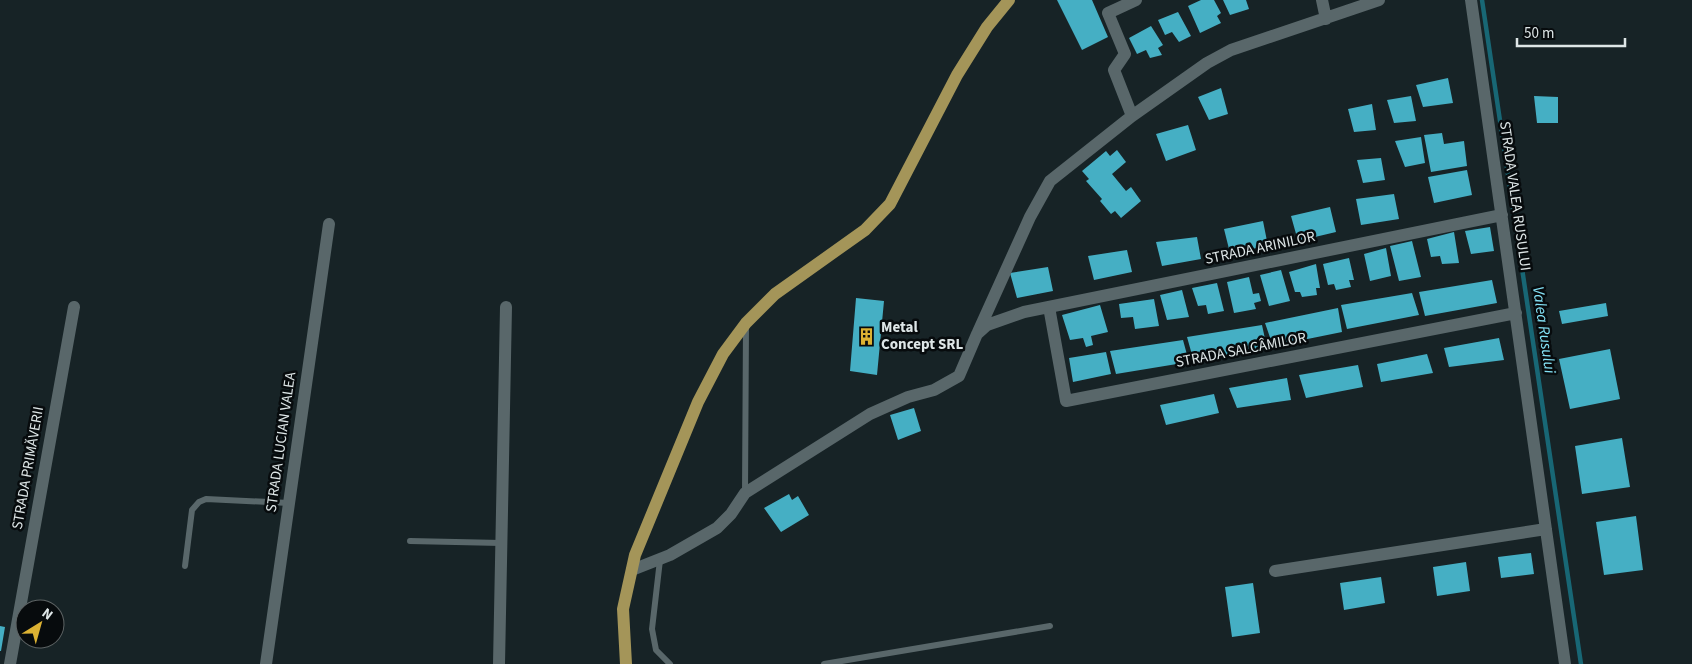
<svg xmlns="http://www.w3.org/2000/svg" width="1692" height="664" viewBox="0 0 1692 664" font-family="'Source Sans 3',sans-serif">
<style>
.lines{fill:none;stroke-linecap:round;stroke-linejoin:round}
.stream{stroke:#186775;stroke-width:4.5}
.building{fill:#45afc4}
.service{stroke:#59676a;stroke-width:6}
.minor{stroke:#59676a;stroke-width:12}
.primary{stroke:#a49559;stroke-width:12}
.labels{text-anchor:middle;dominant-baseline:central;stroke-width:5;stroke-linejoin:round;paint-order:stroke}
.street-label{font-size:15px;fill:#dee6e7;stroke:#070b0d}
.poi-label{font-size:15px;font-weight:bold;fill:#dee6e7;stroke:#070b0d;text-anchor:start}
.water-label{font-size:16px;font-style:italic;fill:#84e2f6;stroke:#070b0d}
</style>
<rect width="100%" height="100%" fill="#172326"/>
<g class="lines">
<path class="stream" d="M1482 0 1581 664"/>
</g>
<path class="building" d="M1057 0H1092L1108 37 1082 50Z
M1201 0H1214L1221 13 1217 16 1221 23 1200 33 1188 6Z
M1223 0H1246L1249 9 1230 15Z
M1178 12 1191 36 1179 42 1172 32 1165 35 1158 20Z
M1151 26 1163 45 1158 48 1162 55 1150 58 1146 50 1137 54 1129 38Z
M1448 78 1453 103 1423 107 1416 85Z
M1221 88 1228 114 1209 120 1198 97Z
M1411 96 1416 121 1394 123 1387 100Z
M1534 96 1558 97V123H1537Z
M1372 104 1376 130 1354 132 1348 109Z
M1188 125 1196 150 1166 161 1156 134Z
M1442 133 1444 144 1464 141 1467 166 1431 172 1424 135Z
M1421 137 1425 163 1405 167 1395 141Z
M1117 150 1126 162 1112 174 1126 191 1131 187 1141 201 1121 218 1115 211 1111 214 1100 201 1102 199 1086 181 1089 179 1082 171 1106 151 1110 156Z
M1381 158 1385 180 1363 183 1357 160Z
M1467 170 1472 195 1434 203 1428 177Z
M1394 194 1399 219 1361 225 1356 199Z
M1330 207 1336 232 1298 241 1291 216Z
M1263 221 1268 246 1230 253 1224 229Z
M1490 227 1494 251 1471 254 1465 231Z
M1454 232 1459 263 1442 264 1440 256 1431 257 1427 239Z
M1197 237 1201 259 1162 266 1156 242Z
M1412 241 1421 277 1399 281 1390 246Z
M1386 248 1391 276 1370 281 1364 254Z
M1127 250 1132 272 1094 280 1088 256Z
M1349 258 1354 280H1349L1351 287 1336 290 1334 284 1328 285 1323 264Z
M1316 264 1320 288H1316L1317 295 1302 297 1300 292H1295L1289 272Z
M1048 267 1053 291 1017 298 1010 273Z
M1281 270 1290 301 1269 306 1260 275Z
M1249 277 1253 294 1259 293 1261 301 1254 303 1256 309 1234 313 1227 282Z
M1492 280 1497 303 1425 316 1419 292Z
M1217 283 1224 311 1208 314 1206 305 1198 306 1192 288Z
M1182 290 1189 317 1167 320 1160 295Z
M1412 293 1419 315 1347 329 1341 305Z
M856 298 884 301 877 375 850 371Z
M1154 299 1159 326 1135 329 1133 317 1121 318 1119 304Z
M1606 303 1608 316 1562 324 1559 311Z
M1100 305 1108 332 1091 336 1093 345 1086 347 1083 338 1070 340 1062 315Z
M1338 308 1342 332 1273 346 1265 323Z
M1262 325 1267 348 1194 362 1187 337Z
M1499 338 1504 360 1449 367 1444 348Z
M1183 340 1189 362 1116 374 1110 351Z
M1610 349 1620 399 1570 409 1559 359Z
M1106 352 1111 374 1073 382 1069 358Z
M1427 354 1433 373 1381 382 1377 364Z
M1358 365 1363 387 1306 398 1299 375Z
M1287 378 1291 400 1237 408 1229 388Z
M1214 394 1219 413 1166 425 1160 405Z
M914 408 921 431 898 440 890 415Z
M1622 438 1630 487 1582 494 1575 446Z
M789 494 792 500 798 496 809 515 781 532 764 508Z
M1636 516 1643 570 1604 575 1596 522Z
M1531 553 1534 574 1501 578 1498 557Z
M1466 562 1470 591 1437 596 1433 567Z
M1381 577 1385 603 1344 610 1340 583Z
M1253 583 1260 633 1232 637 1225 587Z
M0 626 5 627 1 651H0Z"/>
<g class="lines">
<path class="service" d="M745 492 746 325
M410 541 501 543
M660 560 652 629 656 650 670 664
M185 566 192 510 199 502 206 499 289 503
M824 664 1050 626"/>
<path class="minor" d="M1136 0 1108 13 1125 54 1114 70 1132 116 1207 63 1231 50 1379 0
M1322 0 1326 19
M1471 0 1565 664
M1049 307 1066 401 1516 313
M978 332 1030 217 1050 181 1132 116
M632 570 670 555 717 528 731 514 745 493 870 414 908 397 934 390 959 376 977 334 987 325 1024 312 1502 215
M1275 571 1546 529
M10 664 74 307
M266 664 329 224
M499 664 506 307"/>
<path class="primary" d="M626 664 623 609 635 555 698 402 723 354 746 323 775 294 865 230 890 204 957 75 987 27 1009 0"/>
</g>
<defs>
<symbol id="building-bare" viewBox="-9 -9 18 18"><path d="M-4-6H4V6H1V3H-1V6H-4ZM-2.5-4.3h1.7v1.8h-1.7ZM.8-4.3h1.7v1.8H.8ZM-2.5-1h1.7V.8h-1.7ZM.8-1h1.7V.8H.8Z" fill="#dcb233" stroke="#070b0d" stroke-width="2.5" paint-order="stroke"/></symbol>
</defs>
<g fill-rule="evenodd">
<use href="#building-bare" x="854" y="324" width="25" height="25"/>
</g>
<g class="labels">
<g class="street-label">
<text transform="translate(1515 196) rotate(82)">STRADA VALEA RUSULUI</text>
<text transform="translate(1260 248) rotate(-12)">STRADA ARINILOR</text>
<text transform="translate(1241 350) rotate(-11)">STRADA SALCÂMILOR</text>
<text transform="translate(281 442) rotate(-82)">STRADA LUCIAN VALEA</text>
<text transform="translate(28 468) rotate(-80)">STRADA PRIMĂVERII</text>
</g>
<g class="poi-label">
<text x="881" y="327">Metal<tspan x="881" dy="17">Concept SRL</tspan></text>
</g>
<g class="water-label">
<text transform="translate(1544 330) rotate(82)">Valea Rusului</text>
</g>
</g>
<g transform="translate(40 624) rotate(37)"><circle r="24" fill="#070b0d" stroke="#5d6364"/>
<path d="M0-4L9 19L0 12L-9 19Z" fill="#dcb233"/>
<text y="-8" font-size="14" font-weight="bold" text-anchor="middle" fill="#dee6e7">N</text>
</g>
<path d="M1517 38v8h108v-8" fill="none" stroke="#dee6e7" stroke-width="2.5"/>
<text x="1524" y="38" font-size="15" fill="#dee6e7" stroke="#070b0d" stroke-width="4" paint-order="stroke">50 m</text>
</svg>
